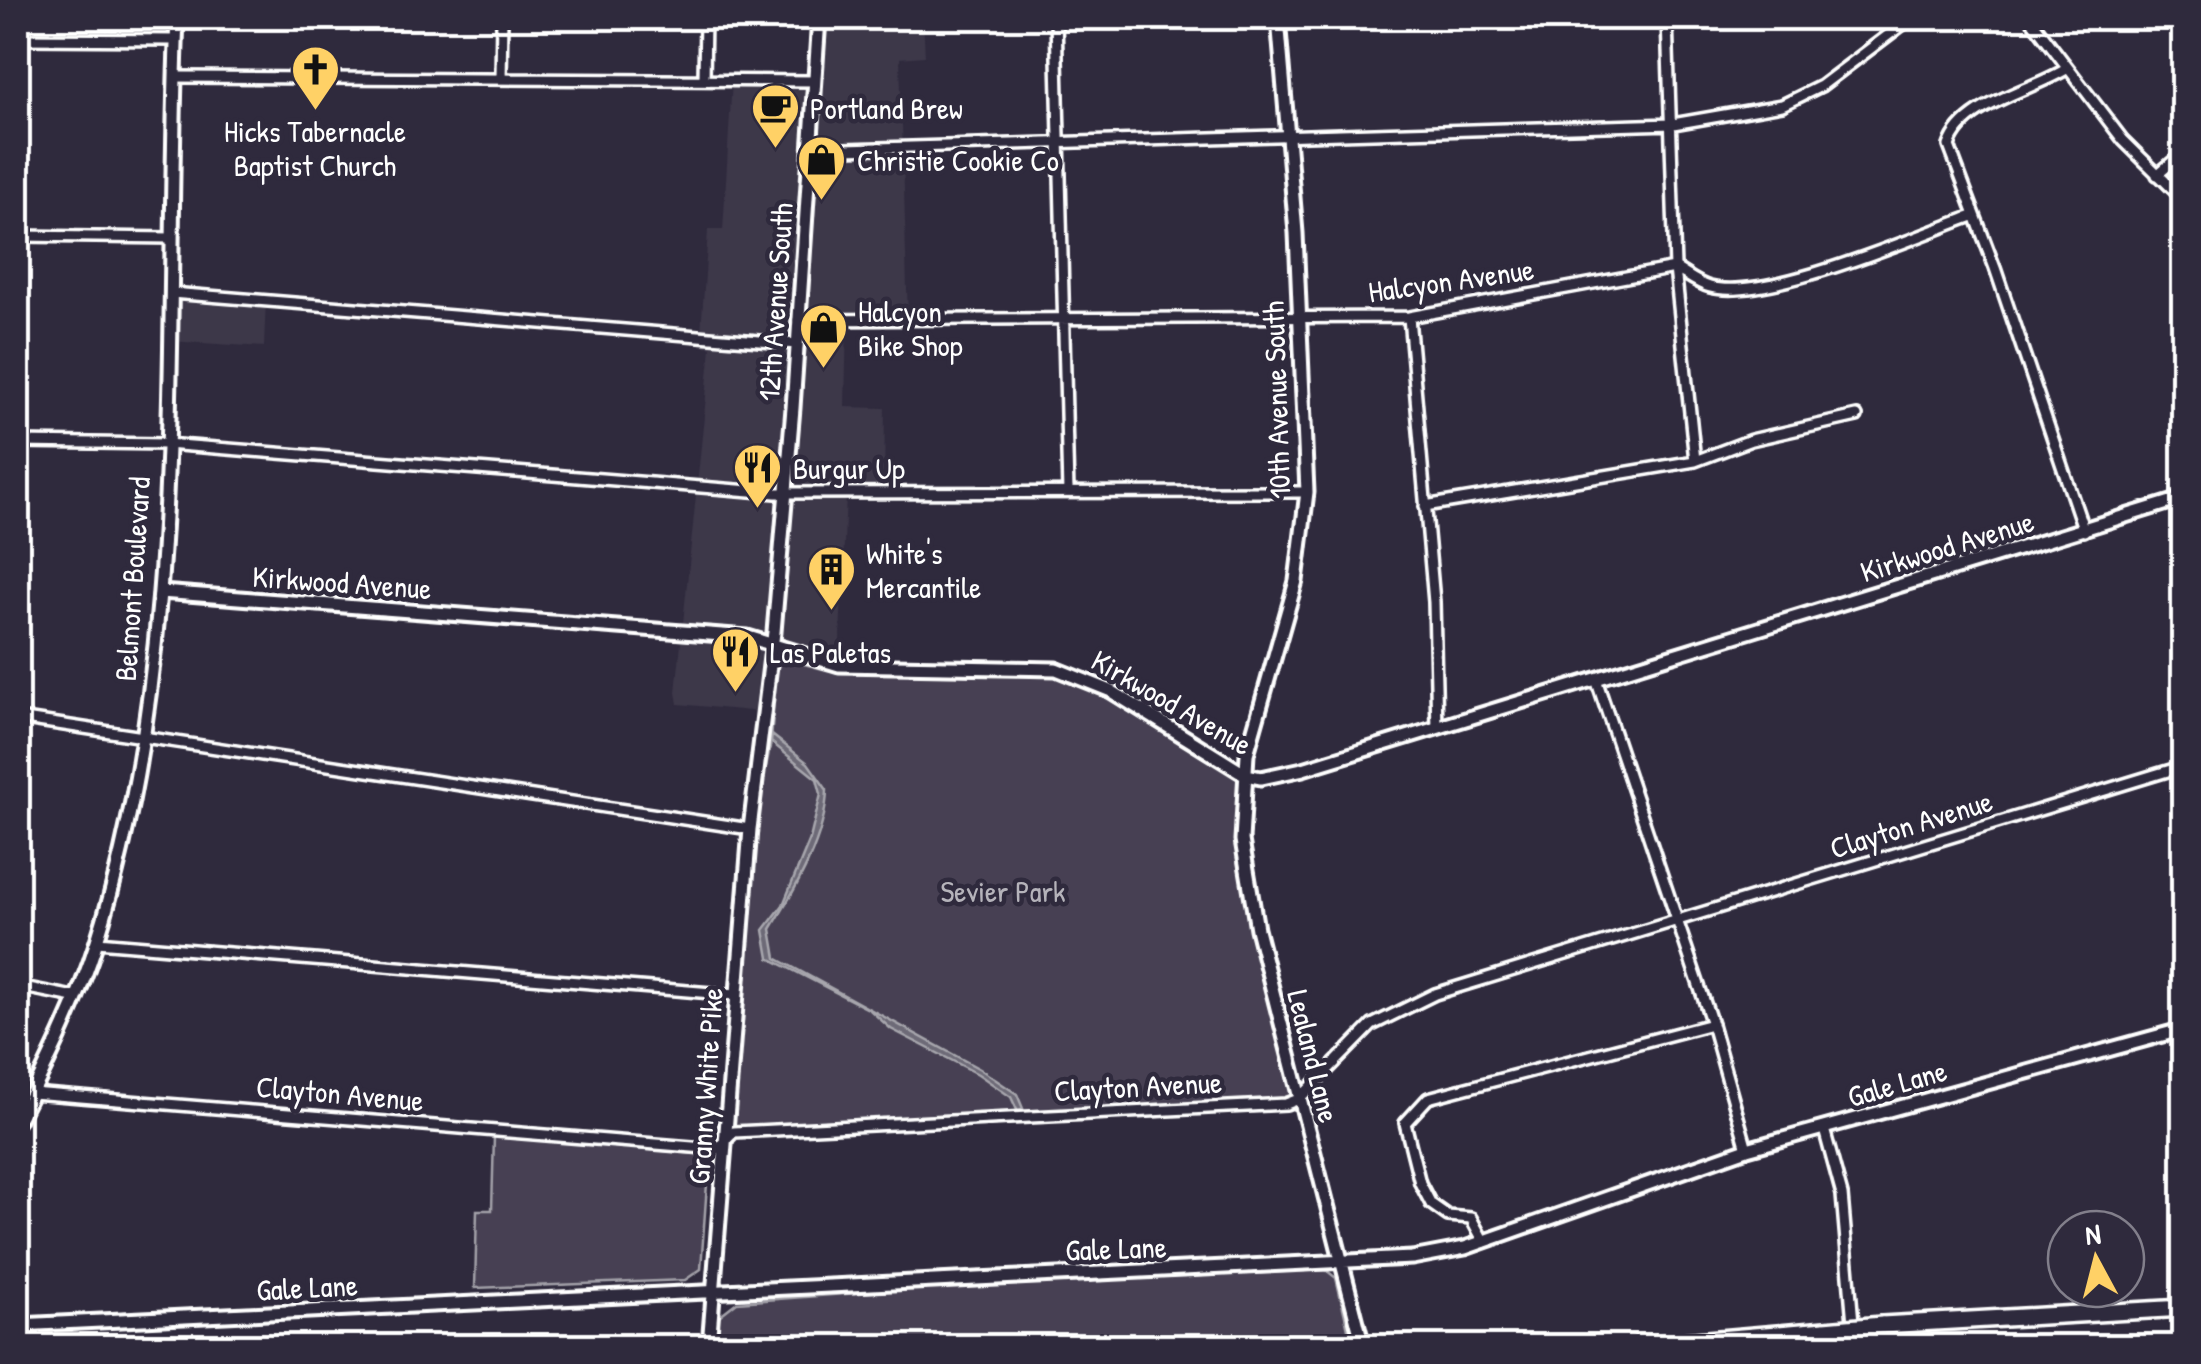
<svg xmlns="http://www.w3.org/2000/svg" width="2201" height="1364" viewBox="0 0 2201 1364" font-family="'Patrick Hand',sans-serif">
<style>
.built{fill:#3c3749}
.green{fill:#464152;stroke:#a2a0a8;stroke-width:2.5}
.water{fill:#6d6a77;stroke:#a7a6ad;stroke-width:2.5}
.lines{fill:none;stroke-linecap:round;stroke-linejoin:round}
.street-casing{stroke:#fff;stroke-width:16}
.secondary-casing{stroke:#fff;stroke-width:19}
.highway-casing{stroke:#fff;stroke-width:22}
.street{stroke:#2f2a3d;stroke-width:9}
.secondary{stroke:#2f2a3d;stroke-width:11}
.highway{stroke:#2f2a3d;stroke-width:15}
.highway-bridge-casing{stroke:#fff;stroke-width:22;stroke-linecap:butt}
.highway-bridge{stroke:#2f2a3d;stroke-width:15}
.labels{text-anchor:middle;dominant-baseline:central;stroke-width:9;stroke-linejoin:round;paint-order:stroke}
.poi-label{font-size:30px;fill:#fff;stroke:#2f2a3d;text-anchor:start}
.street-label{font-size:30px;fill:#fff;stroke:#2f2a3d}
.park-label{font-size:30px;fill:#b5b3ba;stroke:#2f2a3d}
</style>
<rect width="100%" height="100%" fill="#2f2a3d"/>
<filter id="ink" filterUnits="userSpaceOnUse"><feTurbulence type="fractalNoise" baseFrequency=".01" numOctaves="2"/><feDisplacementMap in="SourceGraphic" scale="20" xChannelSelector="R" yChannelSelector="G"/><feConvolveMatrix kernelMatrix="1 2 1 2 8 2 1 2 1" color-interpolation-filters="sRGB"/></filter>
<g filter="url(#ink)">
<path class="built" d="M705 18H923L925 56 900 58 908 320 847 321 845 407 885 408 884 493 846 494 839 665 772 643 761 712 678 704 676 692 711 347 700 346 708 230H723L732 80 814 81 818 22 705 23Z
M171 293 266 300 264 347 169 341Z"/>
<path class="green" d="M777 657 827 670 1036 671C1111 685 1176 739 1239 779L1240 870 1296 1100 734 1127 757 812 771 742Z
M494 1136 709 1155 701 1269 685 1280 475 1288 477 1210H492Z
M1326 1270 1336 1278 1352 1346H717L719 1316 737 1302 926 1288Z"/>
<path class="water" d="M772 735 808 763 827 790C826 838 795 890 771 929L776 958 980 1069 1017 1094 1024 1111 1018 1112 1011 1097 978 1074 891 1029 870 1010 769 958 764 930 783 905 810 839 821 794 817 779 771 742Z"/>
<g class="lines">
<defs>
<path id="street" d="M1056 18 1068 492
M1667 18 1675 268 1695 461
M2030 18 2123 140 2184 200
M18 39 176 40
M2068 68C2032 91 1963 103 1949 146L1995 268 2084 531
M176 77 814 81
M501 79 502 18
M704 80 705 18
M811 150 1673 124 1782 105 1821 86 1911 18
M2157 175 2184 152
M18 236 172 238
M171 293 797 344
M1409 317 1434 602 1437 728
M798 320 1409 317 1675 268C1686 274 1698 284 1710 287 1767 302 1914 237 1973 216
M18 442 166 444 776 493 1307 492
M1425 506 1695 461 1751 440 1857 416
M1596 679 1712 1024 1747 1149
M18 718 750 829
M97 942 736 995
M18 986 74 997
M32 1093 717 1149 734 1132 1286 1104 1299 1099 1372 1025 1435 994 2184 766
M1824 1129 1842 1195 1855 1346
M1484 1242 1471 1218 1448 1216 1431 1204 1420 1183 1405 1123 1428 1098 1712 1024"/>
<path id="secondary" d="M1278 18 1296 233 1307 492 1296 581 1247 754 1242 840 1257 929 1363 1346
M161 592 748 637 839 665 1056 669 1111 691 1246 775 1261 778 1303 769 2184 498
M18 1121C47 1065 78 1002 97 941 189 647 164 322 177 18
M18 1325 1412 1258 1465 1248 1747 1149 2184 1029
M709 1346 750 829 774 632 793 408 819 18"/>
<path id="highway" d="M1882 1325 2184 1308
M1637 1346 1825 1330"/>
</defs>
<use href="#street" class="street-casing"/>
<use href="#secondary" class="secondary-casing"/>
<use href="#highway" class="highway-casing"/>
<use href="#street" class="street"/>
<use href="#secondary" class="secondary"/>
<use href="#highway" class="highway"/>
<defs>
<path id="highway-bridge" d="M1825 1330 1882 1325"/>
</defs>
<use href="#highway-bridge" class="highway-bridge-casing"/>
<use href="#highway-bridge" class="highway-bridge"/>
</g>
</g>
<defs>
<symbol id="church-pin" viewBox="-11 -11 22 30"><path d="M0 17L-7.5 6A9.5 9.5 0 1 1 7.5 6Z" fill="#ffd166" stroke="#2f2a3d"/><path d="M-1.2-6h2.4v3.5h3.3v2.4h-3.3V6h-2.4V-.1h-3.3v-2.4h3.3Z" fill="#111"/></symbol>
<symbol id="cafe-pin" viewBox="-11 -11 22 30"><path d="M0 17L-7.5 6A9.5 9.5 0 1 1 7.5 6Z" fill="#ffd166" stroke="#2f2a3d"/><path d="M-5.5-4.5H6V0H3Q3 3.5 0 3.5H-2.5Q-5.5 3.5-5.5 0ZM3-3.2v2h1.7v-2ZM-6 4.5H4V6H-6Z" fill="#111"/></symbol>
<symbol id="shop-pin" viewBox="-11 -11 22 30"><path d="M0 17L-7.5 6A9.5 9.5 0 1 1 7.5 6Z" fill="#ffd166" stroke="#2f2a3d"/><path d="M-5-2.5h2.3a2.7 3.5 0 0 1 5.4 0H5L5.5 6h-11ZM-1.5-2.5h3a1.5 2.3 0 0 0-3 0Z" fill="#111"/></symbol>
<symbol id="restaurant-pin" viewBox="-11 -11 22 30"><path d="M0 17L-7.5 6A9.5 9.5 0 1 1 7.5 6Z" fill="#ffd166" stroke="#2f2a3d"/><path d="M-5-6h1v4h1v-4h1v4h1v-4h1v5L-1.5 .5V6h-2V.5L-5-1ZM5-6V6H3V1.5H1.5Q1.5-4 5-6Z" fill="#111"/></symbol>
<symbol id="building-pin" viewBox="-11 -11 22 30"><path d="M0 17L-7.5 6A9.5 9.5 0 1 1 7.5 6Z" fill="#ffd166" stroke="#2f2a3d"/><path d="M-4-6H4V6H1V3H-1V6H-4ZM-2.5-4.3h1.7v1.8h-1.7ZM.8-4.3h1.7v1.8H.8ZM-2.5-1h1.7V.8h-1.7ZM.8-1h1.7V.8H.8Z" fill="#111"/></symbol>
</defs>
<g fill-rule="evenodd">
<use href="#church-pin" x="288" y="42" width="55" height="75"/>
<use href="#cafe-pin" x="748" y="80" width="55" height="75"/>
<use href="#shop-pin" x="794" y="132" width="55" height="75"/>
<use href="#shop-pin" x="796" y="300" width="55" height="75"/>
<use href="#restaurant-pin" x="730" y="440" width="55" height="75"/>
<use href="#building-pin" x="804" y="542" width="55" height="75"/>
<use href="#restaurant-pin" x="708" y="624" width="55" height="75"/>
</g>
<g class="labels">
<g class="poi-label">
<text x="810" y="108">Portland Brew</text>
<text x="315" y="131" text-anchor="middle">Hicks Tabernacle<tspan x="315" dy="34">Baptist Church</tspan></text>
<text x="857" y="160">Christie Cookie Co</text>
<text x="858" y="311">Halcyon<tspan x="858" dy="34">Bike Shop</tspan></text>
<text x="793" y="468">Burgur Up</text>
<text x="866" y="553">White's<tspan x="866" dy="34">Mercantile</tspan></text>
<text x="770" y="652">Las Paletas</text>
</g>
<g class="street-label">
<text transform="translate(1451 280) rotate(-8)">Halcyon Avenue</text>
<text transform="translate(775 302) rotate(-86)">12th Avenue South</text>
<text transform="translate(1276 400) rotate(-92)">10th Avenue South</text>
<text transform="translate(1947 546) rotate(-17)">Kirkwood Avenue</text>
<text transform="translate(132 579) rotate(-86)">Belmont Boulevard</text>
<text transform="translate(342 582) rotate(4)">Kirkwood Avenue</text>
<text transform="translate(1172 702) rotate(30)">Kirkwood Avenue</text>
<text transform="translate(1911 824) rotate(-17)">Clayton Avenue</text>
<text transform="translate(1314 1056) rotate(76)">Lealand Lane</text>
<text transform="translate(1897 1083) rotate(-16)">Gale Lane</text>
<text transform="translate(705 1086) rotate(-86)">Granny White Pike</text>
<text transform="translate(1138 1086) rotate(-3)">Clayton Avenue</text>
<text transform="translate(340 1093) rotate(5)">Clayton Avenue</text>
<text transform="translate(1116 1248) rotate(-2)">Gale Lane</text>
<text transform="translate(307 1287) rotate(-3)">Gale Lane</text>
</g>
<g class="park-label">
<text x="1003" y="891">Sevier Park</text>
</g>
</g>
<rect width="2201" height="1364" fill="none" stroke="#2f2a3d" stroke-width="60"/>
<rect x="30" y="30" width="2141" height="1304" fill="none" stroke="#fff" stroke-width="4" filter="url(#ink)"/>
<g transform="translate(2096 1259) rotate(353)"><circle r="48" fill="#2f2a3d" stroke="#827f8b" stroke-width="2.5"/>
<path d="M0-8L18 38L0 25L-18 38Z" fill="#ffd166"/>
<text y="-15" font-size="28" font-weight="bold" text-anchor="middle" fill="#ffffff">N</text>
</g>
</svg>
